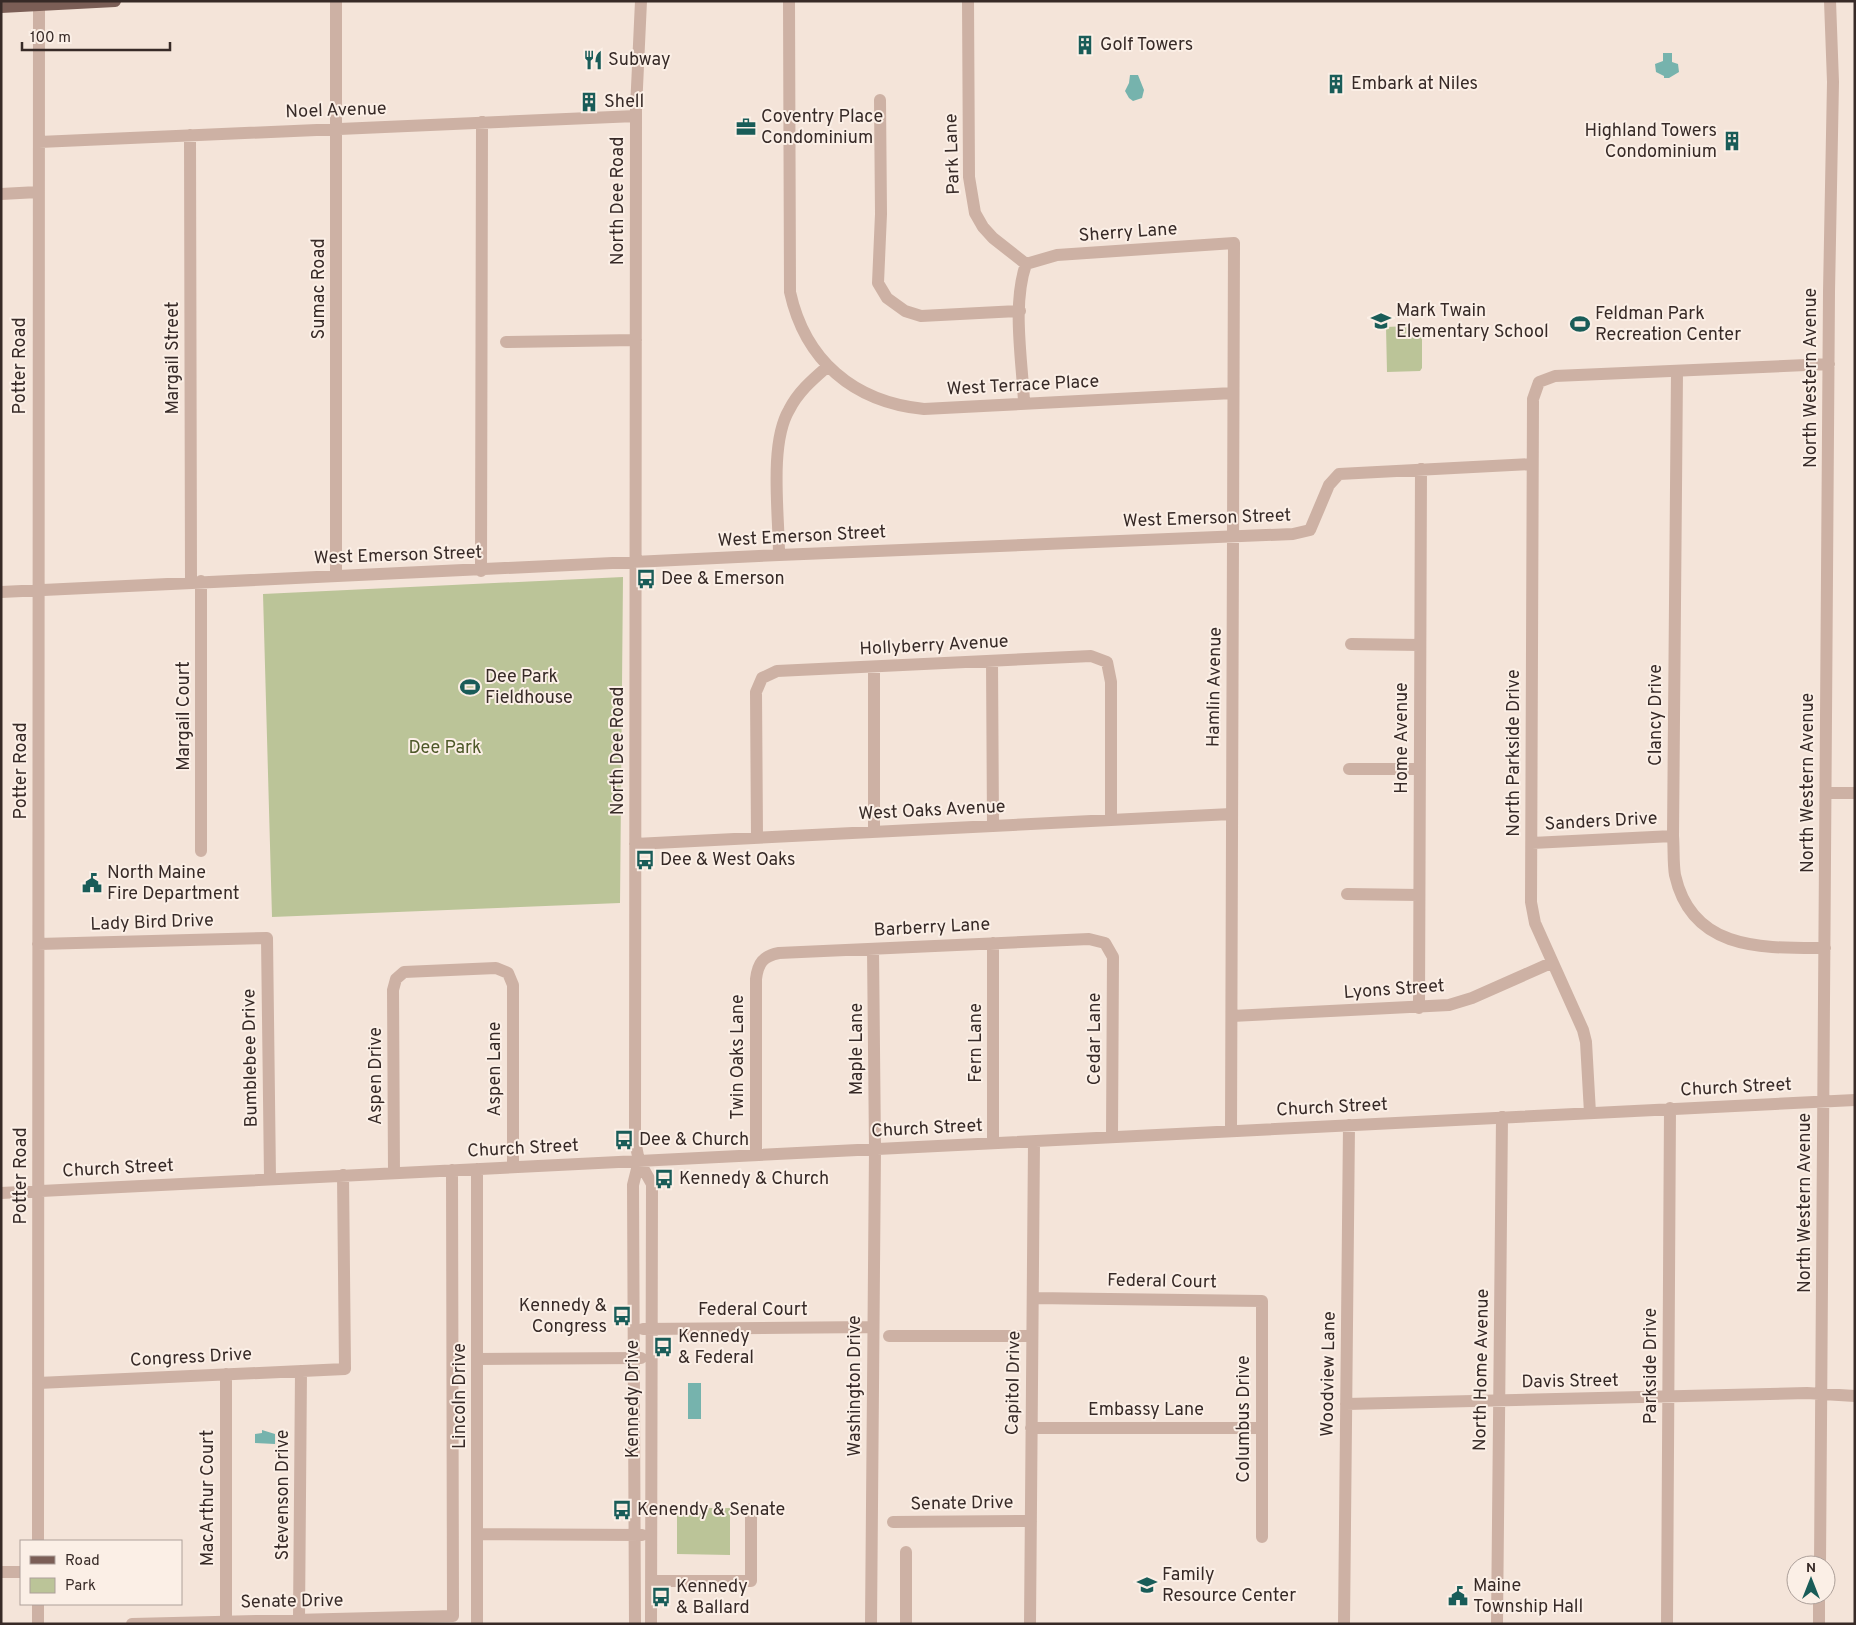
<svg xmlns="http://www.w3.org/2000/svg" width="1856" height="1625" viewBox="0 0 1856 1625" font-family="Overpass,sans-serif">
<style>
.green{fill:#bbc498}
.water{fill:#76b3ad}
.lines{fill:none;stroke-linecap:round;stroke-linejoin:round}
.minor{stroke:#cdb1a4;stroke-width:12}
.major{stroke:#7b5e56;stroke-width:12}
.labels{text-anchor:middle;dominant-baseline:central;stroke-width:4;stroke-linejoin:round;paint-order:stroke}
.poi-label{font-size:18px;fill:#372a27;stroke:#fbefe6;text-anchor:start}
.street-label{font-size:18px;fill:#372a27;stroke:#fbefe6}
.park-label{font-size:18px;fill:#4d5828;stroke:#fbefe6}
</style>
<rect width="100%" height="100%" fill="#f4e4d9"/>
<path class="green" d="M1410 326 1422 338V368L1420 371 1387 372 1386 327Z
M623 577 620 903 272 917 263 594Z
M677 1508H730V1555L677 1554Z"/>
<path class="water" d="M1663 53H1672V62L1678 64 1679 72 1669 78H1664V76L1656 72 1655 64 1663 61Z
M1130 75H1138L1144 90 1142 98 1133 101 1129 98 1125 91 1129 83Z
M701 1383V1419H688V1383Z
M262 1430 275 1434V1444L255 1443V1434L262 1433Z"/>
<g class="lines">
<path class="minor" d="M336 1V576
M641 1 636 109 635 1141 639 1161 652 1184 651 1624
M789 1 790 292C805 360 853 402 924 409L1233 393
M968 1 969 177 975 213 983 227 993 238 1026 264
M880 100 881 214 878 283 887 298 905 311 921 316 1020 311
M190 135 191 582
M39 142 636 116
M1 194 38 192
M1026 264 1057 255 1234 243 1231 1131
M506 342 636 340
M1677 372 1673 836C1674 849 1673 863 1675 875 1692 951 1762 948 1825 948
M1024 402C1022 359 1012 305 1026 264
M779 555C779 515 769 444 789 410 798 392 812 380 827 367
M481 571 482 122
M201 581V851
M1 592 779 555 1293 534 1310 530 1329 485 1339 474 1532 464
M1351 644 1420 645
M992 661 993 825
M1349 769H1420
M1826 793H1855
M874 831V667
M757 837 756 692 762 678 777 671 1091 656 1107 662 1111 682V820
M1532 843 1673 836
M635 844 1231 814
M1347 894 1419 895
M993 943V1143
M38 944 267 938 270 1178
M1419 1008 1421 469
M1232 1016 1449 1005 1472 998 1551 963
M1590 1113 1586 1042 1583 1030 1535 923 1531 902 1533 399 1539 382 1555 376 1829 364
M756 1154V979C758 963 763 956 779 953L1089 939 1105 943 1113 957 1112 1137
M477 1169V1624
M394 1172 393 990 396 979 404 972 496 968 508 973 513 985V1167
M1 1193 1855 1100
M1033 1298 1262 1301V1537
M643 1329 873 1327
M889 1336H1032
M477 1359 641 1358
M226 1374V1621
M38 1383 345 1369 343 1175
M1346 1404 1807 1393 1855 1396
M1031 1428H1261
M893 1522 1031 1521
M477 1534 642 1535
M38 1541 39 1
M906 1552V1624
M1820 1565 1829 292 1833 82 1830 1
M1 1572H21
M651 1581H751V1509
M38 1604V1624
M299 1620 301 1371
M132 1624 453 1616 452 1170
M635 1624 633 1185 639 1161
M871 1624 875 1149 873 949
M1030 1624 1034 1142
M1344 1624 1349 1125
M1497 1624 1502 1117
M1667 1624 1670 1108
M1819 1624V1595"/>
<path class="major" d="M1 7 115 1"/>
</g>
<defs>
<symbol id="building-bare" viewBox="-9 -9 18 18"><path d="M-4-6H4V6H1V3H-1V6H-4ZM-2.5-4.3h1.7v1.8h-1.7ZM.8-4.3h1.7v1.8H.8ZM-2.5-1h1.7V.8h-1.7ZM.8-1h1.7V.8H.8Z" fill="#195c58" stroke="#fbefe6" stroke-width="2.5" paint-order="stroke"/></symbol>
<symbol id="restaurant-bare" viewBox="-9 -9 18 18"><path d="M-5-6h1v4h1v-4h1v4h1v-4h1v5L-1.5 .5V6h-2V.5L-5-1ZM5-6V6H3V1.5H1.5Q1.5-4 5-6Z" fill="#195c58" stroke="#fbefe6" stroke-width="2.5" paint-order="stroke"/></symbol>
<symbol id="office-bare" viewBox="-9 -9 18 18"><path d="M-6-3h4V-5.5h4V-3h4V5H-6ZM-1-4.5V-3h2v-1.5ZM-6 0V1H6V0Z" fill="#195c58" stroke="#fbefe6" stroke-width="2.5" paint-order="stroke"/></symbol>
<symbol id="school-bare" viewBox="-9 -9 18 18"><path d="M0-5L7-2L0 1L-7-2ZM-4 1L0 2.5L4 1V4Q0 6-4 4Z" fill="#195c58" stroke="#fbefe6" stroke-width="2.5" paint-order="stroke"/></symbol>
<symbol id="stadium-bare" viewBox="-9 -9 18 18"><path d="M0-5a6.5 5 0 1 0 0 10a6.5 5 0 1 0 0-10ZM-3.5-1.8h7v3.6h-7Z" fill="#195c58" stroke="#fbefe6" stroke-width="2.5" paint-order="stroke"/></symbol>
<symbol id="bus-bare" viewBox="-9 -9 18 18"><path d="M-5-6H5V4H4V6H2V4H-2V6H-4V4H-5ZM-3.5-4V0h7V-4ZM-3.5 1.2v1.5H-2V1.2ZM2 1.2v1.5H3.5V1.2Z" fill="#195c58" stroke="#fbefe6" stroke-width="2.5" paint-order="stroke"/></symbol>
<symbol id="civic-bare" viewBox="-9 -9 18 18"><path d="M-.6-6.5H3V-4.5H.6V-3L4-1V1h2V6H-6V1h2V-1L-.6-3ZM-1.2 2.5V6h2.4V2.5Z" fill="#195c58" stroke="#fbefe6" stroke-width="2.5" paint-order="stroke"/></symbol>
</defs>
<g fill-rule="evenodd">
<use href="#building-bare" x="1071" y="31" width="28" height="28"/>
<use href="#restaurant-bare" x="579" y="46" width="28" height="28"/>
<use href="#building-bare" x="1322" y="70" width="28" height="28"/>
<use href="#building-bare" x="575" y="88" width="28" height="28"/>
<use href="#office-bare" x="732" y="113" width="28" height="28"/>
<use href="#building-bare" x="1718" y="127" width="28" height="28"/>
<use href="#school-bare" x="1367" y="307" width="28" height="28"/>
<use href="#stadium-bare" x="1566" y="310" width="28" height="28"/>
<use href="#bus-bare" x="632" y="565" width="28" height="28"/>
<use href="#stadium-bare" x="456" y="673" width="28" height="28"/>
<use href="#bus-bare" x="631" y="846" width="28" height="28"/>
<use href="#civic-bare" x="78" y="869" width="28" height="28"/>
<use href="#bus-bare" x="610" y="1126" width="28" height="28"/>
<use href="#bus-bare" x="650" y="1165" width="28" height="28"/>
<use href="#bus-bare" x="608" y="1302" width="28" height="28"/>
<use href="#bus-bare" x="649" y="1333" width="28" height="28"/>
<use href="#bus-bare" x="608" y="1496" width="28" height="28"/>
<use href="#school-bare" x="1133" y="1571" width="28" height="28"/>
<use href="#civic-bare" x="1444" y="1582" width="28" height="28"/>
<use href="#bus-bare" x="647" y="1583" width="28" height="28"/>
</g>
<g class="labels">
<g class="poi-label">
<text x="1100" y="45">Golf Towers</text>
<text x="608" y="60">Subway</text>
<text x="1351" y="84">Embark at Niles</text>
<text x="604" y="102">Shell</text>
<text x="761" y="117">Coventry Place<tspan x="761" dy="21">Condominium</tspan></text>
<text x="1717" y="131" text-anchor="end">Highland Towers<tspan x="1717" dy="21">Condominium</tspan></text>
<text x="1396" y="311">Mark Twain<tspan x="1396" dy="21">Elementary School</tspan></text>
<text x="1595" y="314">Feldman Park<tspan x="1595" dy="21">Recreation Center</tspan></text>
<text x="661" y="579">Dee &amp; Emerson</text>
<text x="485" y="677">Dee Park<tspan x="485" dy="21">Fieldhouse</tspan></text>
<text x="660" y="860">Dee &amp; West Oaks</text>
<text x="107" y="873">North Maine<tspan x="107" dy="21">Fire Department</tspan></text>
<text x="639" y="1140">Dee &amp; Church</text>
<text x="679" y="1179">Kennedy &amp; Church</text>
<text x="607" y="1306" text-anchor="end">Kennedy &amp;<tspan x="607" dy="21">Congress</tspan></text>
<text x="678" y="1337">Kennedy<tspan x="678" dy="21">&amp; Federal</tspan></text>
<text x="637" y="1510">Kenendy &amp; Senate</text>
<text x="1162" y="1575">Family<tspan x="1162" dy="21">Resource Center</tspan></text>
<text x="1473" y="1586">Maine<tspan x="1473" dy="21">Township Hall</tspan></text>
<text x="676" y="1587">Kennedy<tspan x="676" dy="21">&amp; Ballard</tspan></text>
</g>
<g class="street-label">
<text transform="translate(336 111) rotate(-2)">Noel Avenue</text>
<text transform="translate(953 154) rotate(-92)">Park Lane</text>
<text transform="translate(618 201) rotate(-90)">North Dee Road</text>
<text transform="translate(1128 233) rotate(-4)">Sherry Lane</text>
<text transform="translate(319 289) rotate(-90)">Sumac Road</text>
<text transform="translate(173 358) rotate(-90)">Margail Street</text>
<text transform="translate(20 366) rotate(-90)">Potter Road</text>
<text transform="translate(1811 378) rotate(-90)">North Western Avenue</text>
<text transform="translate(1023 386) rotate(-3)">West Terrace Place</text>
<text transform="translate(1207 519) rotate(-2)">West Emerson Street</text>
<text transform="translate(802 537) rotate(-3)">West Emerson Street</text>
<text transform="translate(398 556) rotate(-2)">West Emerson Street</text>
<text transform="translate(934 646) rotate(-3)">Hollyberry Avenue</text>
<text transform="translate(1215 687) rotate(-89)">Hamlin Avenue</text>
<text transform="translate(1656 715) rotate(-90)">Clancy Drive</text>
<text transform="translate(184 716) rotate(-90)">Margail Court</text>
<text transform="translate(1402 738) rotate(-90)">Home Avenue</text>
<text transform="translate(618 751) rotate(-90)">North Dee Road</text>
<text transform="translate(1514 753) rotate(-90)">North Parkside Drive</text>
<text transform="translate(21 771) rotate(-90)">Potter Road</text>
<text transform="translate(1808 783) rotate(-90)">North Western Avenue</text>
<text transform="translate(932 811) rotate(-3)">West Oaks Avenue</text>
<text transform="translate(1601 822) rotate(-3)">Sanders Drive</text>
<text transform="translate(152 923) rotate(-2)">Lady Bird Drive</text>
<text transform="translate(932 928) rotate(-3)">Barberry Lane</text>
<text transform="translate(1394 990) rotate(-4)">Lyons Street</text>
<text transform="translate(1095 1039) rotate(-90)">Cedar Lane</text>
<text transform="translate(976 1043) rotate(-90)">Fern Lane</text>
<text transform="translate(857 1049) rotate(-90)">Maple Lane</text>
<text transform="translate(738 1057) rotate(-90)">Twin Oaks Lane</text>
<text transform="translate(251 1058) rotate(-91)">Bumblebee Drive</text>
<text transform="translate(495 1069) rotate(-90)">Aspen Lane</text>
<text transform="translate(376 1076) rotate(-90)">Aspen Drive</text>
<text transform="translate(1736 1088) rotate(-3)">Church Street</text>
<text transform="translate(1332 1108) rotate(-3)">Church Street</text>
<text transform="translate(927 1129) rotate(-3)">Church Street</text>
<text transform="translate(523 1149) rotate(-3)">Church Street</text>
<text transform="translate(118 1169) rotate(-3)">Church Street</text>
<text transform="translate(21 1176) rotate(-90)">Potter Road</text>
<text transform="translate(1805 1203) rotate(-90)">North Western Avenue</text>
<text transform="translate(1162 1282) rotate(1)">Federal Court</text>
<text x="753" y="1310">Federal Court</text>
<text transform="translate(191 1358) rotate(-3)">Congress Drive</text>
<text transform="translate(1651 1366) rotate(-90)">Parkside Drive</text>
<text transform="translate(1482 1370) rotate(-89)">North Home Avenue</text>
<text transform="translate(1329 1374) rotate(-89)">Woodview Lane</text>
<text transform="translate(1570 1382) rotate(-1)">Davis Street</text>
<text transform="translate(1014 1383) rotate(-89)">Capitol Drive</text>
<text transform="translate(855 1386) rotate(-90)">Washington Drive</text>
<text transform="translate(460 1396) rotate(-90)">Lincoln Drive</text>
<text transform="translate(633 1399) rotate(-90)">Kennedy Drive</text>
<text x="1146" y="1410">Embassy Lane</text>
<text transform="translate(1244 1419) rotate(-90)">Columbus Drive</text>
<text transform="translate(283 1495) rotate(-90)">Stevenson Drive</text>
<text transform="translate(208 1498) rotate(-90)">MacArthur Court</text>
<text transform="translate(962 1504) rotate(-1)">Senate Drive</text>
<text transform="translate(292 1602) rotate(-1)">Senate Drive</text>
</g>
<g class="park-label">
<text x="445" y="748">Dee Park</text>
</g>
</g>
<rect width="1856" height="1625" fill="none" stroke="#372a27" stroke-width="5"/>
<rect x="20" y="1540" width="162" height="65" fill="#fbefe6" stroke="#ada09a"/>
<rect x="30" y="1556" width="25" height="8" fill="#7b5e56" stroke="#ada09a"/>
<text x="65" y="1565" font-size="15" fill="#372a27">Road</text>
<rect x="30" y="1578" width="25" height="15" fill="#bbc498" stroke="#ada09a"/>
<text x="65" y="1590" font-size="15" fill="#372a27">Park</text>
<g transform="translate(1811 1580)"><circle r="24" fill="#fbefe6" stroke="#ada09a"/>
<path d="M0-4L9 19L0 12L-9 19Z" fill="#195c58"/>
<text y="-8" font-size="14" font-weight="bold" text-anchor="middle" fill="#372a27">N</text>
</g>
<path d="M22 42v8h148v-8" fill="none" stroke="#372a27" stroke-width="2.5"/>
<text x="30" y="42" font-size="15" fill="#372a27" stroke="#fbefe6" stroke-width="4" paint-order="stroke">100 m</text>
</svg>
